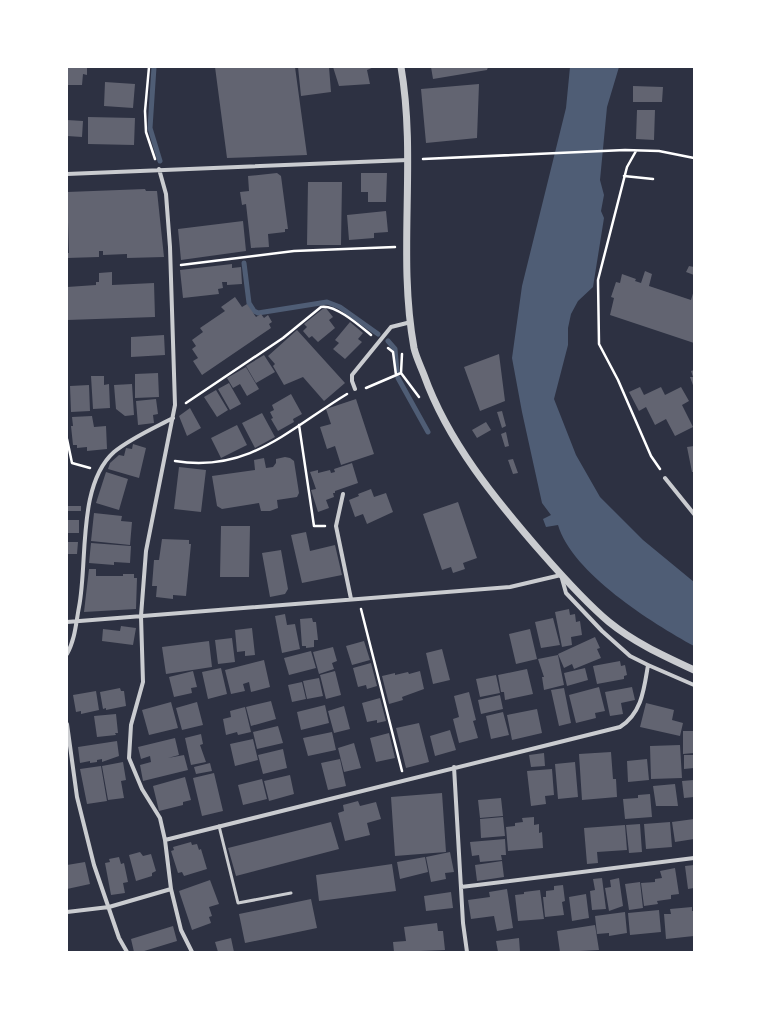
<svg xmlns="http://www.w3.org/2000/svg" width="761" height="1019" viewBox="0 0 761 1019" font-family="'Titillium Web',sans-serif">
<style>
.water{fill:#4f5d75}
.lines{fill:none;stroke-linecap:round;stroke-linejoin:round}
.stream{stroke:#4f5d75;stroke-width:5}
.building{fill:#626471}
.path{stroke:#fff;stroke-width:2.5}
.service{stroke:#caccd0;stroke-width:3}
.minor{stroke:#caccd0;stroke-width:4}
.tertiary{stroke:#caccd0;stroke-width:7}
</style>
<rect width="100%" height="100%" fill="#2d3142"/>
<path class="water" d="M570 67H619L607 107 600 180 604 195 601 211 604 218 593 287 578 301 571 314 568 328V345L554 399 576 455 600 497 643 540 694 582V646C652 623 572 573 558 525L546 527 543 519 551 515 542 503 522 412 512 358 522 286 566 108Z"/>
<g class="lines">
<path class="stream" d="M154 67 150 128 160 161
M244 263 249 303 254 311 258 313 327 302 340 307 378 334
M388 341 395 349 397 372
M398 378 428 432"/>
</g>
<path class="building" d="M67 67H87V75L83 74 82 85H67Z
M215 67H295L307 155 227 158Z
M298 67H329L331 92 301 96Z
M333 67H374L367 70 370 84 339 86Z
M431 67H488L487 70 433 79Z
M105 82 135 84 133 108 104 106Z
M479 84 477 138 426 143 421 89Z
M633 86 663 87 662 102H633Z
M637 110H655L654 140 636 139Z
M88 117 135 118 134 145 88 144Z
M67 120 83 121 82 137 67 136Z
M277 173 281 176 288 229H285V232L268 234 269 247 251 248 246 204 242 205 240 192 249 191 248 176Z
M361 173H387L386 202H368V192H361Z
M308 182H342L341 245H307Z
M145 189 146 191H157L164 257 127 258V254L103 255V251H99V257L67 258V253H69L67 192Z
M386 211 388 232 374 233V238L349 240 347 215Z
M243 221 246 251 181 260 178 229Z
M232 264V268L241 267 242 284 227 285V282H222L223 288 218 289 219 294 183 298 180 270Z
M689 266 694 267V275L686 272Z
M645 271 652 274 649 286 691 300 694 290V343L610 315 614 298 611 297 616 282 620 283 622 274 636 279 635 281 641 283Z
M112 272V285L154 283 155 317 67 320V287L96 285V282H99V273Z
M235 297 242 307 247 304 256 317 261 314 264 318 268 315 272 322 269 324 271 328 202 375 193 361 198 358 192 349 196 346 192 340 203 332 200 328 225 311 221 307Z
M325 307 333 317 329 320 335 328 318 342 312 336 309 338 303 331 307 327 304 324Z
M350 322 363 333 358 339 362 342 345 359 333 349 339 343 335 340Z
M297 330 345 383 324 401 303 377 284 385 273 366 275 364 268 356Z
M164 335 165 355 131 357V337Z
M499 354 505 401 480 411 464 367Z
M264 355 275 372 256 383 246 366Z
M246 367 259 389 247 396 240 384 233 388 227 378Z
M694 370V388L690 377H693L691 371Z
M158 373 159 397 135 398V374Z
M91 376H104V385L109 384 110 408 93 409Z
M229 383 241 404 230 410 218 389Z
M132 384 134 415 125 416 116 409 114 385Z
M89 385 90 411 71 412 70 386Z
M640 387 644 395 661 387 665 395 681 387 689 401 682 405 693 427 675 436 666 419 655 425 646 407 639 411 629 392Z
M216 390 228 410 217 417 204 397Z
M291 394 302 414 293 419 294 422 278 431 271 419 273 418 270 412 274 410 272 405Z
M156 399 158 414 153 415 154 423 138 425 136 401Z
M356 399 374 454 341 465 335 446 327 449 320 427 331 424 326 409Z
M190 408 201 428 187 436 179 416Z
M502 411 506 426 502 428 497 412Z
M262 413 275 437 255 448 242 423Z
M92 416 94 427 106 426 107 449 87 451V447L77 448V445H73L71 426H73L72 417Z
M486 422 491 430 477 438 472 430Z
M237 425 247 445 221 458 211 438Z
M506 432 509 446 505 447 501 434Z
M133 444 146 448 139 478 108 469 110 463 119 455 124 456 126 448 132 449Z
M694 446V472H692L687 447Z
M285 457 290 458 294 461 299 493 297 497 277 500 278 508 270 511H261L259 503 222 509 217 506 212 476 255 470 254 460 264 458 266 468 273 467 276 463V459Z
M513 459 518 473 513 474 508 460Z
M352 463 358 483 335 491V493H333L334 497 326 500 329 508 318 512 311 490 316 489 310 472 318 470V473L330 470 331 473 335 472 334 469Z
M179 467 206 470 201 512 174 509Z
M106 472 128 479 119 510 96 503Z
M371 489 374 497 386 493 393 512 367 524 363 514 355 517 349 500 359 496 358 494Z
M458 502 477 558 463 563 465 569 453 573 451 567 442 570 423 514Z
M67 506H81V511H67Z
M94 513 122 516 121 521 132 522 130 545 91 541Z
M67 520H79V533H67Z
M221 526H250L249 577H220Z
M306 532 310 551 335 545 342 575 302 583 291 535Z
M162 539 189 540V544H191L186 596 173 595V599L156 597 157 586H152L154 560H159Z
M67 542H78L77 554H67Z
M91 543 131 546 130 563 114 562V565L89 563Z
M281 550 288 589 285 594 270 597 262 553Z
M89 569H96V576H123V574H134V578H137L136 609 84 612Z
M569 609 570 615 575 614 576 622 580 621 582 635 571 637 572 645 562 647 555 612Z
M285 614 287 625 295 624 300 649 282 653 275 616Z
M312 618 313 622H316L318 640H314V647L306 648V646H302L300 619Z
M553 618 560 645 541 648 535 622Z
M121 626 136 628 133 645 102 641 103 629 120 631Z
M252 628 255 655 245 656V651L237 652 235 630Z
M530 629 537 659 516 664 509 634Z
M595 637 600 648 597 649 601 658 574 669 572 664 564 668 558 654Z
M232 638 235 662 218 664 215 640Z
M209 641 212 667 166 674 162 647Z
M364 641 370 660 352 665 346 646Z
M333 647 337 661 332 663 334 669 319 674 313 652Z
M442 649 450 680 433 684 426 653Z
M311 651 316 668 289 675 284 658Z
M558 655 564 685 544 690 542 677H544L538 659Z
M264 660 270 687 251 692 249 682 243 684 245 691 231 694 225 670Z
M620 661 621 666 625 665 627 675 624 676V679L597 684 593 666Z
M371 663 377 686 367 689 366 685 358 687 353 668Z
M221 668 227 694 208 699 202 672Z
M585 668 588 680 567 686 564 673Z
M527 669 533 694 505 700 504 692H501L498 675Z
M193 671 197 687 191 688 192 693 174 697 169 677Z
M335 671 341 695 326 699 320 675Z
M420 671 424 689 402 697 403 700 389 704 382 676 395 673V675L408 672 409 674Z
M496 675 500 693 480 697 476 679Z
M319 678 323 696 307 699 303 681Z
M302 682 306 699 292 702 288 685Z
M599 687 605 711 595 713 596 718 576 723 569 695Z
M632 687 635 700 621 703 623 714 610 716 605 692Z
M120 688 121 691H124L126 706 106 710V708L103 709 100 692Z
M564 688 571 723 559 726 551 690Z
M96 691 99 710 81 714V711L76 712 73 695Z
M469 692 476 720 473 721 478 738 459 743 453 719 459 717 454 696Z
M500 695 503 709 481 714 478 700Z
M380 698 386 721 377 723V720L367 722 362 703Z
M271 701 276 719 251 726 246 707Z
M171 702 178 728 149 735 142 710Z
M197 702 203 725 182 730 176 708Z
M646 703 674 710 672 720 683 723 680 736 640 727Z
M325 705 329 723 301 730 297 712Z
M344 706 350 729 334 733 328 711Z
M245 707 251 732 238 735 237 732 226 735 223 719 231 717 230 711Z
M537 709 542 733 512 740 507 715Z
M503 712 509 735 491 739 486 716Z
M116 714 118 733H115L116 735 97 737 94 716Z
M419 723 429 762 406 768 396 728Z
M278 726 283 743 257 749 253 732Z
M450 730 456 750 435 756 430 736Z
M683 731H694V753L683 754Z
M332 732 336 750 308 756 303 738Z
M389 733 395 758 376 762 370 738Z
M201 734 203 744 200 745 206 762 191 765 185 738Z
M175 738 179 755 168 758 184 755 188 770 143 781 140 765 151 762 150 756 141 759 138 747Z
M253 739 258 760 235 766 230 744Z
M117 741 119 756 102 762V759L97 760V762L90 763V761L80 763 78 747Z
M354 743 361 768 344 772 338 748Z
M680 745 682 778 651 779 650 746Z
M283 749 287 768 263 774 258 755Z
M611 752 613 779H616L617 797 582 800 579 754Z
M544 753 545 766 531 767 529 755Z
M684 755H694V768L684 769Z
M340 759 346 786 328 790 321 763Z
M647 759 649 780 628 782 627 761Z
M123 762 126 780 121 781 124 798 108 800 102 766Z
M575 762 578 797 558 799 555 764Z
M210 763 212 771 196 774 194 767Z
M101 766 107 801 87 804 80 769Z
M552 769 554 795 545 796 546 804 531 806 527 771Z
M214 773 223 811 202 816 193 778Z
M290 775 294 794 269 801 264 781Z
M185 777 191 800 183 802V805L159 811 153 786Z
M262 779 267 799 243 805 238 785Z
M694 780V797L684 798 682 781Z
M675 784 678 806H656L653 786Z
M442 793 446 852 395 856 391 797Z
M650 794 652 817 625 819 623 799 638 798V795Z
M501 798 503 816 480 818 478 800Z
M358 801 360 806 376 802 381 819 367 823 370 835 345 841 338 813 344 811 343 805Z
M503 817 505 836 481 838 480 819Z
M534 817V825L539 824V833L542 832 543 848 508 851 506 827 515 826V823L523 822 522 818Z
M694 819V839L675 842 672 822Z
M331 822 339 849 236 876 228 848Z
M670 822 672 847 646 849 644 824Z
M640 824 642 852 629 853 626 825Z
M625 825 627 850 597 852 598 863 587 864 584 828Z
M505 839 506 855H501L502 860 480 862 479 855 472 856 470 842Z
M191 842 192 845 197 844 199 850 201 849 207 869 184 876 182 872 178 873 171 851 174 850 173 847Z
M140 852 143 856 151 854 156 871 152 873V876L136 881 129 855Z
M450 852 454 872 445 873 446 879 431 882 426 857Z
M119 857 121 864 124 863 128 882 123 883 125 893 111 895 105 863 110 862 109 859Z
M425 857 428 872 400 879 397 862Z
M502 861 504 877 477 881 475 865Z
M85 862 90 884 67 889V865Z
M392 864 396 891 319 901 316 875Z
M694 865V888L688 889 685 866Z
M675 868 679 894 671 895V899L657 901 658 904 644 906 641 883 655 882V879L662 878 660 871Z
M602 878 606 909 592 910 590 891 595 890 593 879Z
M619 878 623 906 609 911 605 888 611 887 610 880Z
M210 880 219 904 209 907 212 916 209 917 211 923 192 930 179 891Z
M640 882 643 908 629 910 625 884Z
M563 885 565 901 562 902 564 915 545 917 543 897H546V891L554 890V886Z
M507 889 513 928 497 931 494 916 471 919 468 900 490 897 489 892Z
M540 890 544 919 518 921 515 895 524 894V892Z
M451 892 453 908 426 911 424 896Z
M586 894 589 918 572 921 569 897Z
M311 899 317 928 245 943 239 914Z
M692 907V911H694V936L666 939 664 914H671L670 909Z
M659 910 661 932 630 935 628 913Z
M625 912 627 933 609 936V933L597 934 595 916Z
M437 923 438 931H443L445 950 394 952 393 942 406 941 404 927Z
M595 925 599 950 560 952 557 931Z
M173 926 177 941 141 952H134L131 939Z
M231 938 234 952H218L215 942Z
M519 938 520 952H498L496 941Z"/>
<g class="lines">
<path class="path" d="M149 67 145 111 146 132 155 159
M636 151 627 167 598 280 599 344 618 380 651 456 660 469
M423 159 625 150 659 151 694 158
M624 176 653 179
M181 265 294 251 395 247
M388 348 393 352 396 375
M402 354 401 373 419 397
M366 388 401 373
M186 403 283 338 321 307C335 304 360 326 371 335
M299 425 314 526H325
M67 439 72 463 90 468
M175 461C249 473 289 429 347 394
M361 609 402 771"/>
<path class="service" d="M219 826 238 903 291 893"/>
<path class="minor" d="M159 169 166 194 170 247 175 405 146 551 141 616 143 682 131 725 129 758 142 789 160 818 165 840 171 889 181 930 192 952
M67 174 408 160
M355 389 352 381V375L391 327 411 322
M665 478 694 514
M343 494 336 526 351 599
M67 622 510 587 561 575 566 593 602 631 630 656 648 665 694 685
M67 654C75 640 76 623 79 607 88 562 77 485 114 452 131 438 154 428 173 418
M67 724 77 797 94 865 119 938 127 952
M454 767 463 923 467 952
M165 840 620 727C642 713 644 689 648 665
M461 887 694 858
M67 912 109 907 171 889"/>
<path class="tertiary" d="M401 67C417 160 397 255 414 348 416 357 421 367 424 375 448 442 495 499 541 552 562 576 585 602 609 622 635 643 664 656 694 670"/>
</g>
<rect width="761" height="1019" fill="none" stroke="#ffffff" stroke-width="136"/>
</svg>
